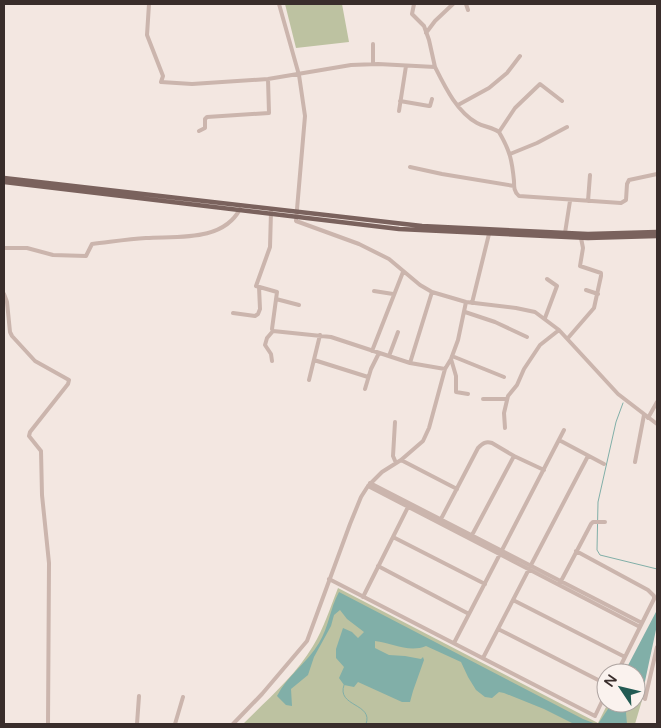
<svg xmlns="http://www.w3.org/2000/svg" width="661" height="728" viewBox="0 0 661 728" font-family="'Varela Round',sans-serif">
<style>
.green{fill:#bdc2a1}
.water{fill:#81afa8}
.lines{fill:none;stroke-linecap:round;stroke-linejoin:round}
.stream{stroke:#81afa8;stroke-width:1}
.minor{stroke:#cbb5ad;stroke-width:4}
.major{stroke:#7a625d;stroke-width:4.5}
</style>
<rect width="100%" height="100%" fill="#f3e7e1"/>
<path class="green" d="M285 4H342L349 42 296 48Z
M338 588 598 723 606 707V703H636V694L643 697 635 724H243C267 700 296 675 313 646 324 628 330 608 338 588Z"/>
<path class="water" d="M339 592 583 719 596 724H574L544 709 504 693 499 692 492 698 485 697 476 690 468 677 461 662 426 646C409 653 392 643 375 641V648L389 655 405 656 421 659 423 657 424 660 413 691 410 702H402L358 682 354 687 344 685 339 678 344 667 336 658V649L343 628 352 632 358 638 364 632 347 619 340 610 334 615 331 626 314 657 308 675 291 689 292 706 286 705 277 696C287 676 307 663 319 643 329 627 330 608 339 592Z
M657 610V625L644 686 642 690 636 692V673H624Z
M612 703H630L626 713 627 724H598Z"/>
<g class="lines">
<path class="stream" d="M623 403 616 422 598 502 597 550 600 555 657 569
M344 685C336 707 374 703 366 724"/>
<path class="minor" d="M149 4 147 35 163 76 161 82 192 84 268 79 351 65 378 64 435 67C445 87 457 112 477 123 484 127 492 127 499 132 510 151 512 160 514 181 514 187 514 192 519 196L621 203 626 200 627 184 629 180 657 174
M279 4 299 75 305 116 296 221 359 244 389 259 420 285 432 292 466 302 516 308 535 312 559 330 618 394 657 424
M414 4 412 14 424 26 429 40 435 67
M466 4 468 10
M426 33 435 21 453 4
M373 44V64
M400 101 429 106H430L432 99
M458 105 489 88 507 73 520 56
M399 111 406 66
M199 131 205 128V119L207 117 269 113 268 79
M499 132 515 108 540 84 562 101
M510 154 537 143 567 127
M410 167 442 174 514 186
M588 201 590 175
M271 212 270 247 256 286 277 292 272 329 273 331 331 337 410 363 445 369
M565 233 570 201
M4 248H27L53 255 86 256 92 244C110 242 128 239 146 238 177 236 223 242 240 209
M586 290 598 294
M374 291 393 294
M4 294 7 302 10 332 12 336 35 361 69 380 68 384 30 432 29 436 41 451 42 495 49 563 48 724
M276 299 299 305
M472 303 489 234
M465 312 495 322 527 337
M233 313 255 316 258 314 260 309 259 287
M545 318 557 286 547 279
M568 338 594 308 601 276V273L580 266 583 248 581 238
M372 351 403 272
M389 356 398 332
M452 356 504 377
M451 359 456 376V392L468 394
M314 360 368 377
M272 361 271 354 265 345 267 338 273 331
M410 363 432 292
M309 380 320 335
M365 389 371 369 379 353
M483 399H507
M648 418 657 402
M395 422 393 456 396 463
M505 428 504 413 508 396 517 385 524 369 540 345 559 330
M559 440 604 464
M401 460 457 489
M635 462 644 415
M370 483 642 623
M368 486 640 627
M441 519 478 448C483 443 486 441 492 443L514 456
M393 537 485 584
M471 537 514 456 544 470
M576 551 648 590 654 596V599L617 673
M531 565 588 456
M378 566 469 614
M329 579 595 716 606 693
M560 583 591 524 593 522H605
M363 597 409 505
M513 600 625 657
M498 629 606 684
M454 643 564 430
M483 658 529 569
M645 699 657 647
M137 724 139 696
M175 724 183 697
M233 724 262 694 307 641 350 524 361 497 368 486 382 472 401 460 423 441 429 428 445 369 451 359 458 340 466 302"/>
<path class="major" d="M4 178 422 226 588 234 657 232
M4 182 399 229 588 238 657 236"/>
</g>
<rect width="661" height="728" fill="none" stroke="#392d2b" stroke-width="10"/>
<g transform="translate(621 688) rotate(305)"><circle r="24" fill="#faf2ee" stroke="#ada3a0"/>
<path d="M0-4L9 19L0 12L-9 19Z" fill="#225a53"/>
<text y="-8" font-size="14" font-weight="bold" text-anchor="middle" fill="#392d2b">N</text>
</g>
</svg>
